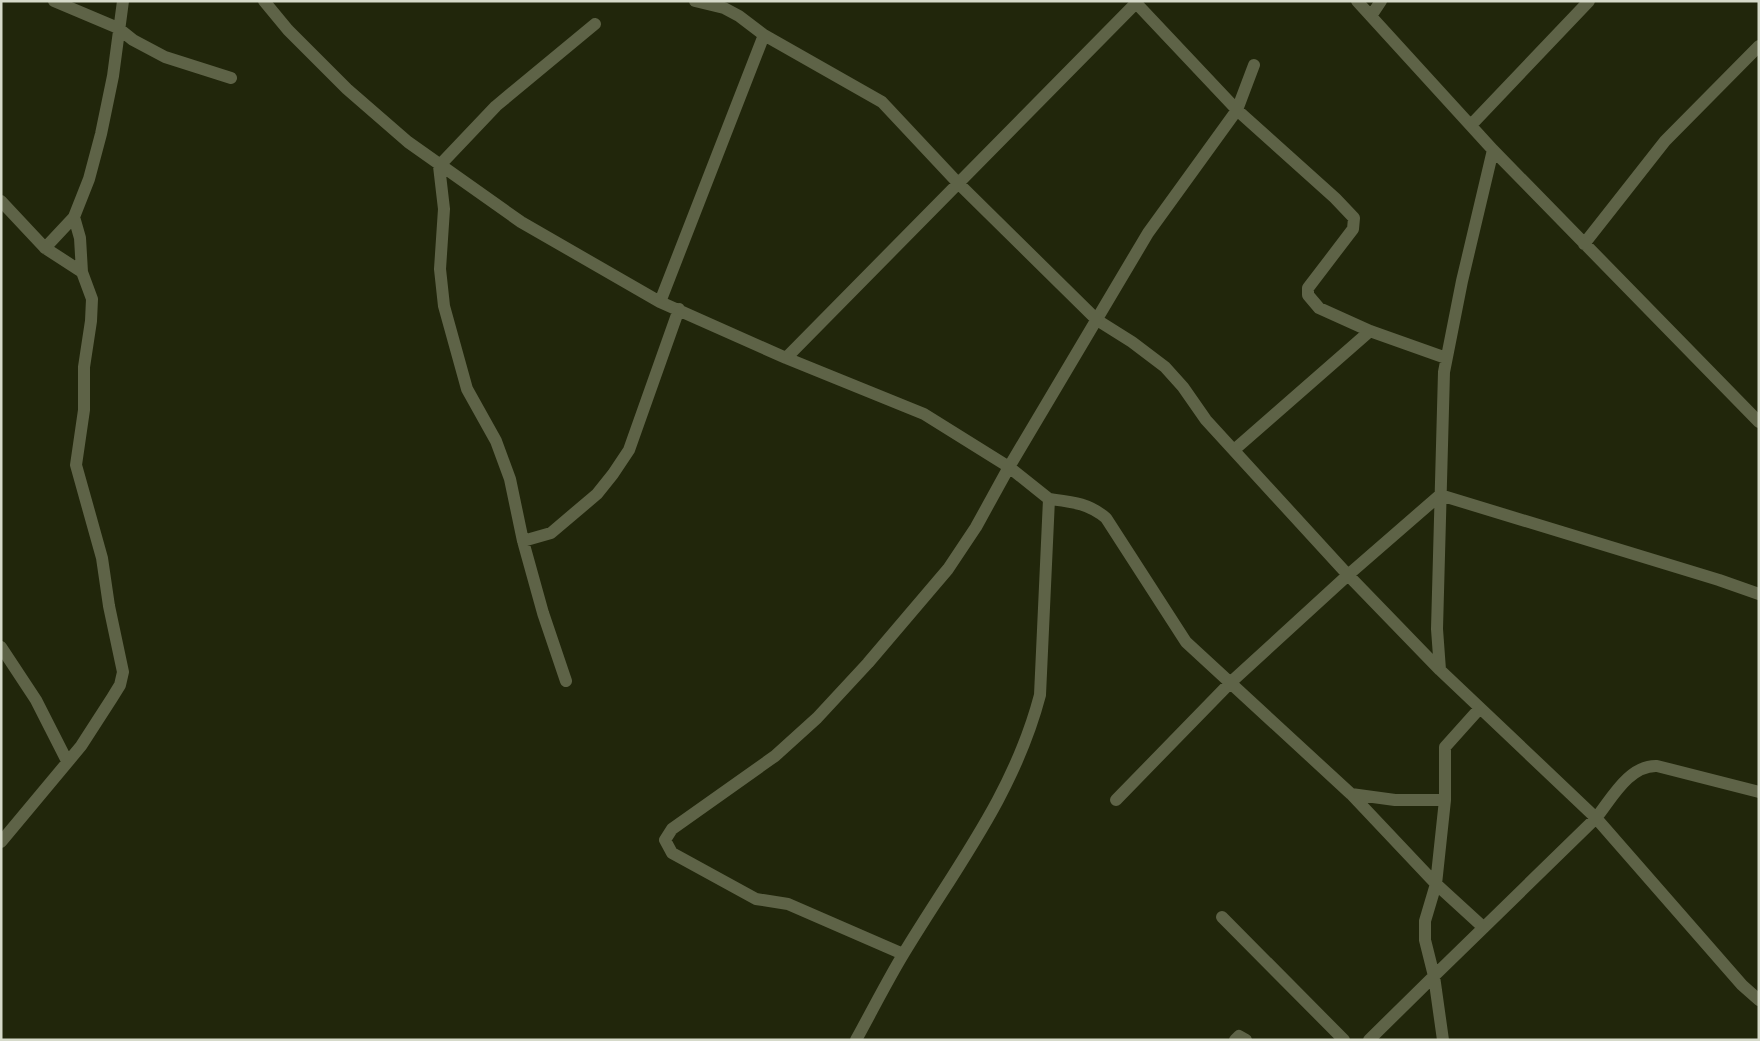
<svg xmlns="http://www.w3.org/2000/svg" width="1760" height="1041" viewBox="0 0 1760 1041" font-family="Raleway,sans-serif">
<style>
.lines{fill:none;stroke-linecap:round;stroke-linejoin:round}
.minor{stroke:#5e6347;stroke-width:12}
</style>
<rect width="100%" height="100%" fill="#21260b"/>
<g class="lines">
<path class="minor" d="M54 1 118 28 133 40 165 57 231 78
M264 1 288 30 347 89 408 142 521 222 660 302 786 358 924 414 1009 467 1049 499 1040 695C1014 794 956 867 904 953 887 981 872 1011 856 1040
M695 1 724 8 739 16 764 35 882 102 957 182 1097 320 1132 342 1165 367 1183 387 1206 420 1348 575 1440 670
M1357 1 1493 150 1759 422
M1136 3 1237 110 1335 198 1354 218 1353 229 1308 288V295L1319 308 1370 331 1446 358
M1371 16 1381 1
M1471 125 1589 1
M1 201 45 248 82 272
M1584 244 1665 141 1759 46
M45 248 74 217
M660 302 764 35
M786 358 1138 1
M1234 450 1370 331
M1049 499C1072 502 1088 503 1106 518L1186 642 1351 794 1436 884 1483 927
M523 541 551 533 597 494 613 474 629 450 679 309
M1 647 36 700 67 761
M566 681 543 613 523 541 510 479 496 441 467 389 444 306 440 269 444 209 439 166 496 106 595 24
M1759 792 1657 766C1629 765 1612 798 1596 818L1742 985 1759 1000
M1351 794 1395 800H1445
M1116 800 1230 683 1348 575 1440 495 1719 580 1759 594
M1 842 81 746 112 698 120 685 123 672 109 606 102 558 76 465 84 410V367L91 321 92 299 82 272 80 238 74 217 89 179 101 134 113 76 123 1
M1222 917 1344 1040
M903 954 788 904 756 899 672 853 665 840 672 829 775 756 817 718 868 663 948 569 976 527 1009 467 1148 233 1237 110 1254 65
M1235 1040 1239 1036 1246 1040
M1369 1040 1434 976 1425 940V921L1436 884 1445 800V747L1480 708
M1443 1040 1434 976 1596 818 1440 670 1437 629 1444 372 1462 281 1493 150"/>
</g>
<rect width="1760" height="1041" fill="none" stroke="#d6daca" stroke-width="5"/>
</svg>
